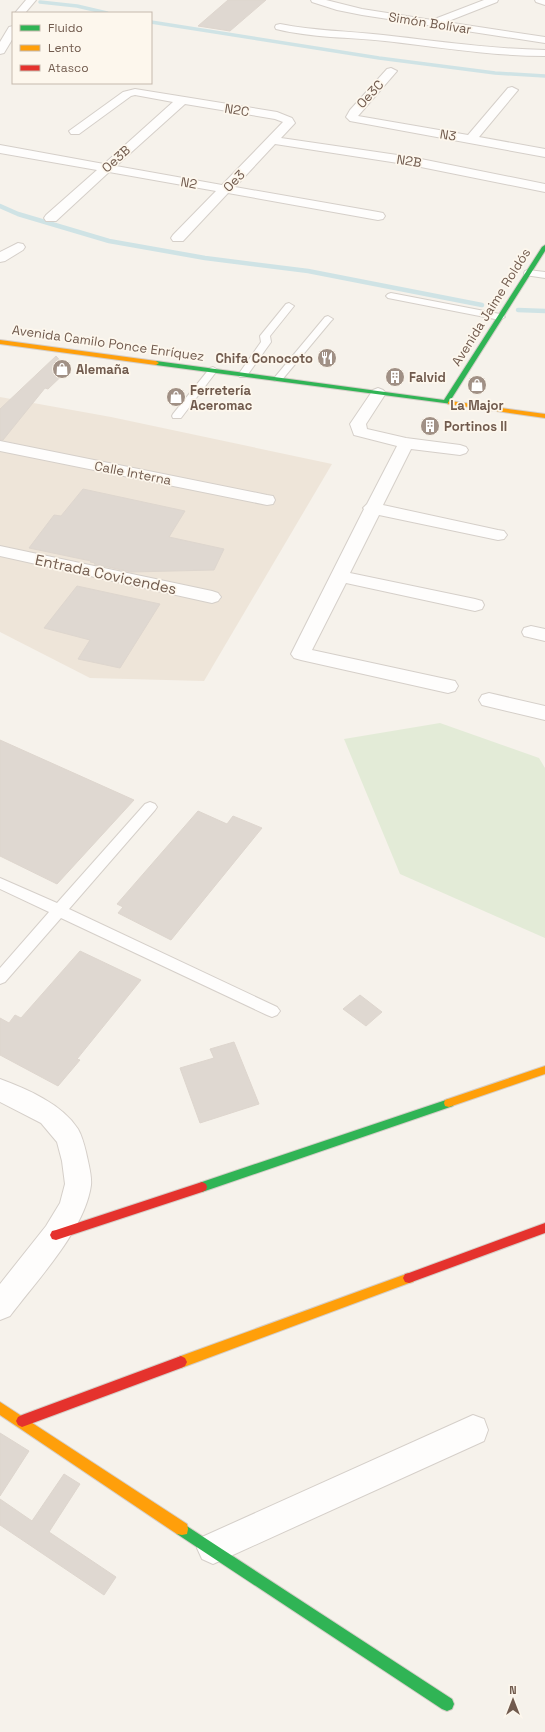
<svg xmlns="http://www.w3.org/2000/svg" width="545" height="1732" viewBox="0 0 545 1732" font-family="'Space Grotesk',sans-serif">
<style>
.residential{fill:#eee5d9}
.green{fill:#e3ebd7}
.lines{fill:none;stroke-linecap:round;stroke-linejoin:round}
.stream-far1{stroke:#cfe3e5;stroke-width:3.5}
.stream{stroke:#cfe3e5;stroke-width:4.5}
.building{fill:#dfd8d1;stroke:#ded6ce}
.lane-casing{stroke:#d5cfc9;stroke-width:2}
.street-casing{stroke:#d5cfc9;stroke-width:2}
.fast-casing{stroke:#d5cec8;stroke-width:2}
.slow-casing{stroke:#d5cec8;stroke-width:2}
.jam-casing{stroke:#d5cec8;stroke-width:2}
.lane{fill:#fefdfc;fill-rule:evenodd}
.street{fill:#fefdfc;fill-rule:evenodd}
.fast{fill:#30b455;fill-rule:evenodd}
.slow{fill:#ff9f0a;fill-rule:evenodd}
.jam{fill:#e5322d;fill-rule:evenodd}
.labels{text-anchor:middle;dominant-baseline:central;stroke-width:3.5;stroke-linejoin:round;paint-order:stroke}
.far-street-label{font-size:13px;fill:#715b4e;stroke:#fdf7ed}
.far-poi-label{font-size:13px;font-weight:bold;fill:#715b4e;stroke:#fdf7ed;text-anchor:start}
.street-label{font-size:15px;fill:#715b4e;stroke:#fdf7ed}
</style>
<rect width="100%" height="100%" fill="#f6f2eb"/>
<path class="residential" d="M0 397 111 417 332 464 204 681 90 678 0 632Z"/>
<path class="green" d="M440 723 539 758 545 768V938L400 874 344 739Z"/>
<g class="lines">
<path class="stream-far1" d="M40 2 77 6 107 13
M151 22 379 58 495 73 545 76"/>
<path class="stream" d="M0 206 18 214 109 241 205 258 308 271 482 305
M518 310 545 311"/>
</g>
<path class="building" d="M228 0H266L230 31 198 26Z
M56 356 64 365 71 367 48 389 45 388 3 440H0V409Z
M83 489 185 511 169 537 224 549 214 570 131 572 94 564 95 563 90 562 91 561 29 548 54 515 61 516Z
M77 586 160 604 120 668 78 659 90 640 44 628Z
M0 740 134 800 57 884 0 856Z
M198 811 227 824 233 816 262 828 171 940 118 913 123 907 117 904Z
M80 951 141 980 77 1059 80 1060 58 1086 0 1055V1018L9 1023 15 1015 21 1018Z
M360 995 382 1012 366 1026 343 1009Z
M234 1042 259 1104 200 1123 180 1068 214 1058 210 1049Z
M0 1433 29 1451 0 1496Z
M64 1474 80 1484 49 1532 116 1577 104 1595 0 1525V1499L32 1521Z"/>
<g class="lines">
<defs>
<path id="lane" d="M528 270 545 272V278L525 275 524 273 525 271Z
M391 293 500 314 505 317 500 320 388 298 386 296 388 294Z
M289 303 294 306 270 336 271 342 246 377H240L238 375 261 342 260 336 286 304Z
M328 316 333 319 331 321 281 381H275L273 379 275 377 325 317Z
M213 367 218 370 216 372 181 418H173L172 416 173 414 210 368Z
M150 802 155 804 157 807 155 810 69 909 277 1007 280 1011 277 1015 272 1017 267 1015 61 918 5 982 0 984V968L49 912 0 889V878L57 903 145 804Z"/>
<path id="street" d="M26 0H36L25 13H15Z
M311 0H326L362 9 432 20 484 0H498L497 2 446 22 545 37V43L362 15 337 10 312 2Z
M535 0H545V5L536 2Z
M280 24C314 31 349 31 383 35 437 41 491 49 545 50V56C491 56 438 47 385 41 349 37 312 38 276 29L275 27 276 25Z
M13 26V38L4 53 0 54V42L9 27Z
M391 68 397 71 358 116 468 135 508 88 512 87 518 90 479 137 545 149V157L350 121 346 117 350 110 387 69Z
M135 89 277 112 292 118 295 123 281 138 411 157 545 184V192L411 165 275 144 235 187 378 212 383 213 385 216 383 219 378 220 228 193 183 241H173L171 238 173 235 216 191 109 172 56 221H46L44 218 46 215 97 170 0 153V145L104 164 173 102 135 95 131 96 79 134H71L69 131 123 92ZM185 104 275 119 283 122 222 185 116 166Z
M18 243 23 244 25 247 23 250 5 261 0 262V252Z
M378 388 383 390 386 393 366 424 367 429 406 438 460 445 466 447 468 450 466 453 460 455 411 449 383 505 498 530 504 531 507 535 504 539 498 540 379 515 350 573 475 599 482 601 484 605 482 609 475 611 346 583 312 650 455 681 458 686 455 691 448 693 301 660 294 658 291 654 364 509 363 508 367 504 397 446 354 435 350 424 373 390Z
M0 441 267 495 273 496 275 500 273 504 267 505 0 451Z
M0 546 212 591 218 593 221 597 218 601 212 603 0 556Z
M531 626 545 629V641L524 636 522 632 524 628Z
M489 693 545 706V720L482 705 479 700 482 695Z
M0 1079C27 1089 62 1104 78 1129 82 1136 84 1144 86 1152 88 1162 92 1175 91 1185 85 1230 37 1280 10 1316L0 1320V1284L46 1226 60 1203 65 1184 62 1161 57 1142 41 1123 0 1102Z
M473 1415 484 1419 488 1430 484 1441 224 1559 213 1564 202 1559 197 1548 202 1537Z"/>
<path id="fast" d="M545 245V251L450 401 452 402V404L156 365 153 363 156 361 444 400 542 247Z
M449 1099 453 1100 454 1103 453 1106 202 1192 198 1190 197 1187 198 1184 202 1182Z
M182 1523 452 1699 454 1704 452 1709 447 1711 442 1709 177 1534 176 1529 177 1524Z"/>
<path id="slow" d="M0 340 156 361 159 363 156 365 0 344Z
M450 401 545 414V418L448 404V402Z
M545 1066V1074L449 1107 445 1106 444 1103 445 1100Z
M409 1273 413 1274 415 1278 413 1282 409 1283 181 1368 177 1366 175 1362 177 1358 181 1356Z
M0 1402 187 1524 188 1529 187 1534 182 1535 177 1534 0 1415Z"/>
<path id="jam" d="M202 1182 206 1184 207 1187 206 1190 202 1192 56 1240 52 1239 50 1235 52 1231 56 1230Z
M545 1223V1233L409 1283 405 1282 403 1278 405 1274 409 1273Z
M181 1356 185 1358 187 1362 185 1366 181 1368 22 1427 18 1425 16 1421 18 1417 22 1415Z"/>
</defs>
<use href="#lane" class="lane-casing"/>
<use href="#street" class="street-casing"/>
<use href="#fast" class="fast-casing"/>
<use href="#slow" class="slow-casing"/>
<use href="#jam" class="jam-casing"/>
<use href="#lane" class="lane"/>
<use href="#street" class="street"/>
<use href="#fast" class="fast"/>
<use href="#slow" class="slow"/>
<use href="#jam" class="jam"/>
</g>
<defs>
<symbol id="restaurant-disc" viewBox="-11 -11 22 22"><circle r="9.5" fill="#a09085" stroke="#fdf7ed"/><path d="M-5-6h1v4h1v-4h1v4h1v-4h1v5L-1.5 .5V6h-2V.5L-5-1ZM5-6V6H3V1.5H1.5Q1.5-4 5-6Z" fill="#fff"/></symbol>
<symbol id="shop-disc" viewBox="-11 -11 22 22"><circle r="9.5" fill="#a09085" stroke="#fdf7ed"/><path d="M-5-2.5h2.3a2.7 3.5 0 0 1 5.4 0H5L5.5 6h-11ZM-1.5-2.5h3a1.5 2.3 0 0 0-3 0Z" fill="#fff"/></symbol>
<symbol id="building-disc" viewBox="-11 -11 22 22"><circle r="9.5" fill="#a09085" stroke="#fdf7ed"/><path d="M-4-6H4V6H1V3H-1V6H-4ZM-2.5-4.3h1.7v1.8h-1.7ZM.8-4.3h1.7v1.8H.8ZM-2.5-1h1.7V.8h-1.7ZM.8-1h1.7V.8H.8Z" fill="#fff"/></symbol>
</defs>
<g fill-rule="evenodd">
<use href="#restaurant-disc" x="316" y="347" width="22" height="22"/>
<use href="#shop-disc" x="51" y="358" width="22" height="22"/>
<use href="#building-disc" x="384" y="366" width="22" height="22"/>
<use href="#shop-disc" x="466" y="374" width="22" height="22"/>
<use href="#shop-disc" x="165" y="386" width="22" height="22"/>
<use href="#building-disc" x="419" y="415" width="22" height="22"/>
</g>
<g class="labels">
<g class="far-street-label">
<text transform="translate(430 23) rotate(9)">Simón Bolívar</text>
<text transform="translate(370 94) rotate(-47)">Oe3C</text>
<text transform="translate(237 110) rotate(9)">N2C</text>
<text transform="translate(448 135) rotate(9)">N3</text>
<text transform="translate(116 159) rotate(-42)">Oe3B</text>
<text transform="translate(409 161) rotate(9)">N2B</text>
<text transform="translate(234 181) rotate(-46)">Oe3</text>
<text transform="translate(189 183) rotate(10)">N2</text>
<text transform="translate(491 307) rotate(-58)">Avenida Jaime Roldós</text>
<text transform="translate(108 343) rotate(8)">Avenida Camilo Ponce Enríquez</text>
<text transform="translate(133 473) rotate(11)">Calle Interna</text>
</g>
<g class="far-poi-label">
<text x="313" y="358" text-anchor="end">Chifa Conocoto</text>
<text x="76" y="369">Alemaña</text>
<text x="409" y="377">Falvid</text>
<text x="190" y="390">Ferretería<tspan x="190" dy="15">Aceromac</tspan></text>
<text x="477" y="405" text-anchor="middle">La Major</text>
<text x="444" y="426">Portinos II</text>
</g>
<g class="street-label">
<text transform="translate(106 574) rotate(12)">Entrada Covicendes</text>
</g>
</g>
<rect x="12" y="12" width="140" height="72" fill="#fdf7ed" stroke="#c5b9ad"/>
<rect x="20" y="25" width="20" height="6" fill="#30b455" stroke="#c5b9ad"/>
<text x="48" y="32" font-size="12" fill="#715b4e">Fluido</text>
<rect x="20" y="45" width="20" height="6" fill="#ff9f0a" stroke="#c5b9ad"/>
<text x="48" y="52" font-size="12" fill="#715b4e">Lento</text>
<rect x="20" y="65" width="20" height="6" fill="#e5322d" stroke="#c5b9ad"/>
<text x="48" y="72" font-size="12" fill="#715b4e">Atasco</text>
<g transform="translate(513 1700)" stroke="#fdf7ed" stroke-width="3" paint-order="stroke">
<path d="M0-3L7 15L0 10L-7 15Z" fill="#715b4e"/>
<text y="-6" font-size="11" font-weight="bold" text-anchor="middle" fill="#715b4e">N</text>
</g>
</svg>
